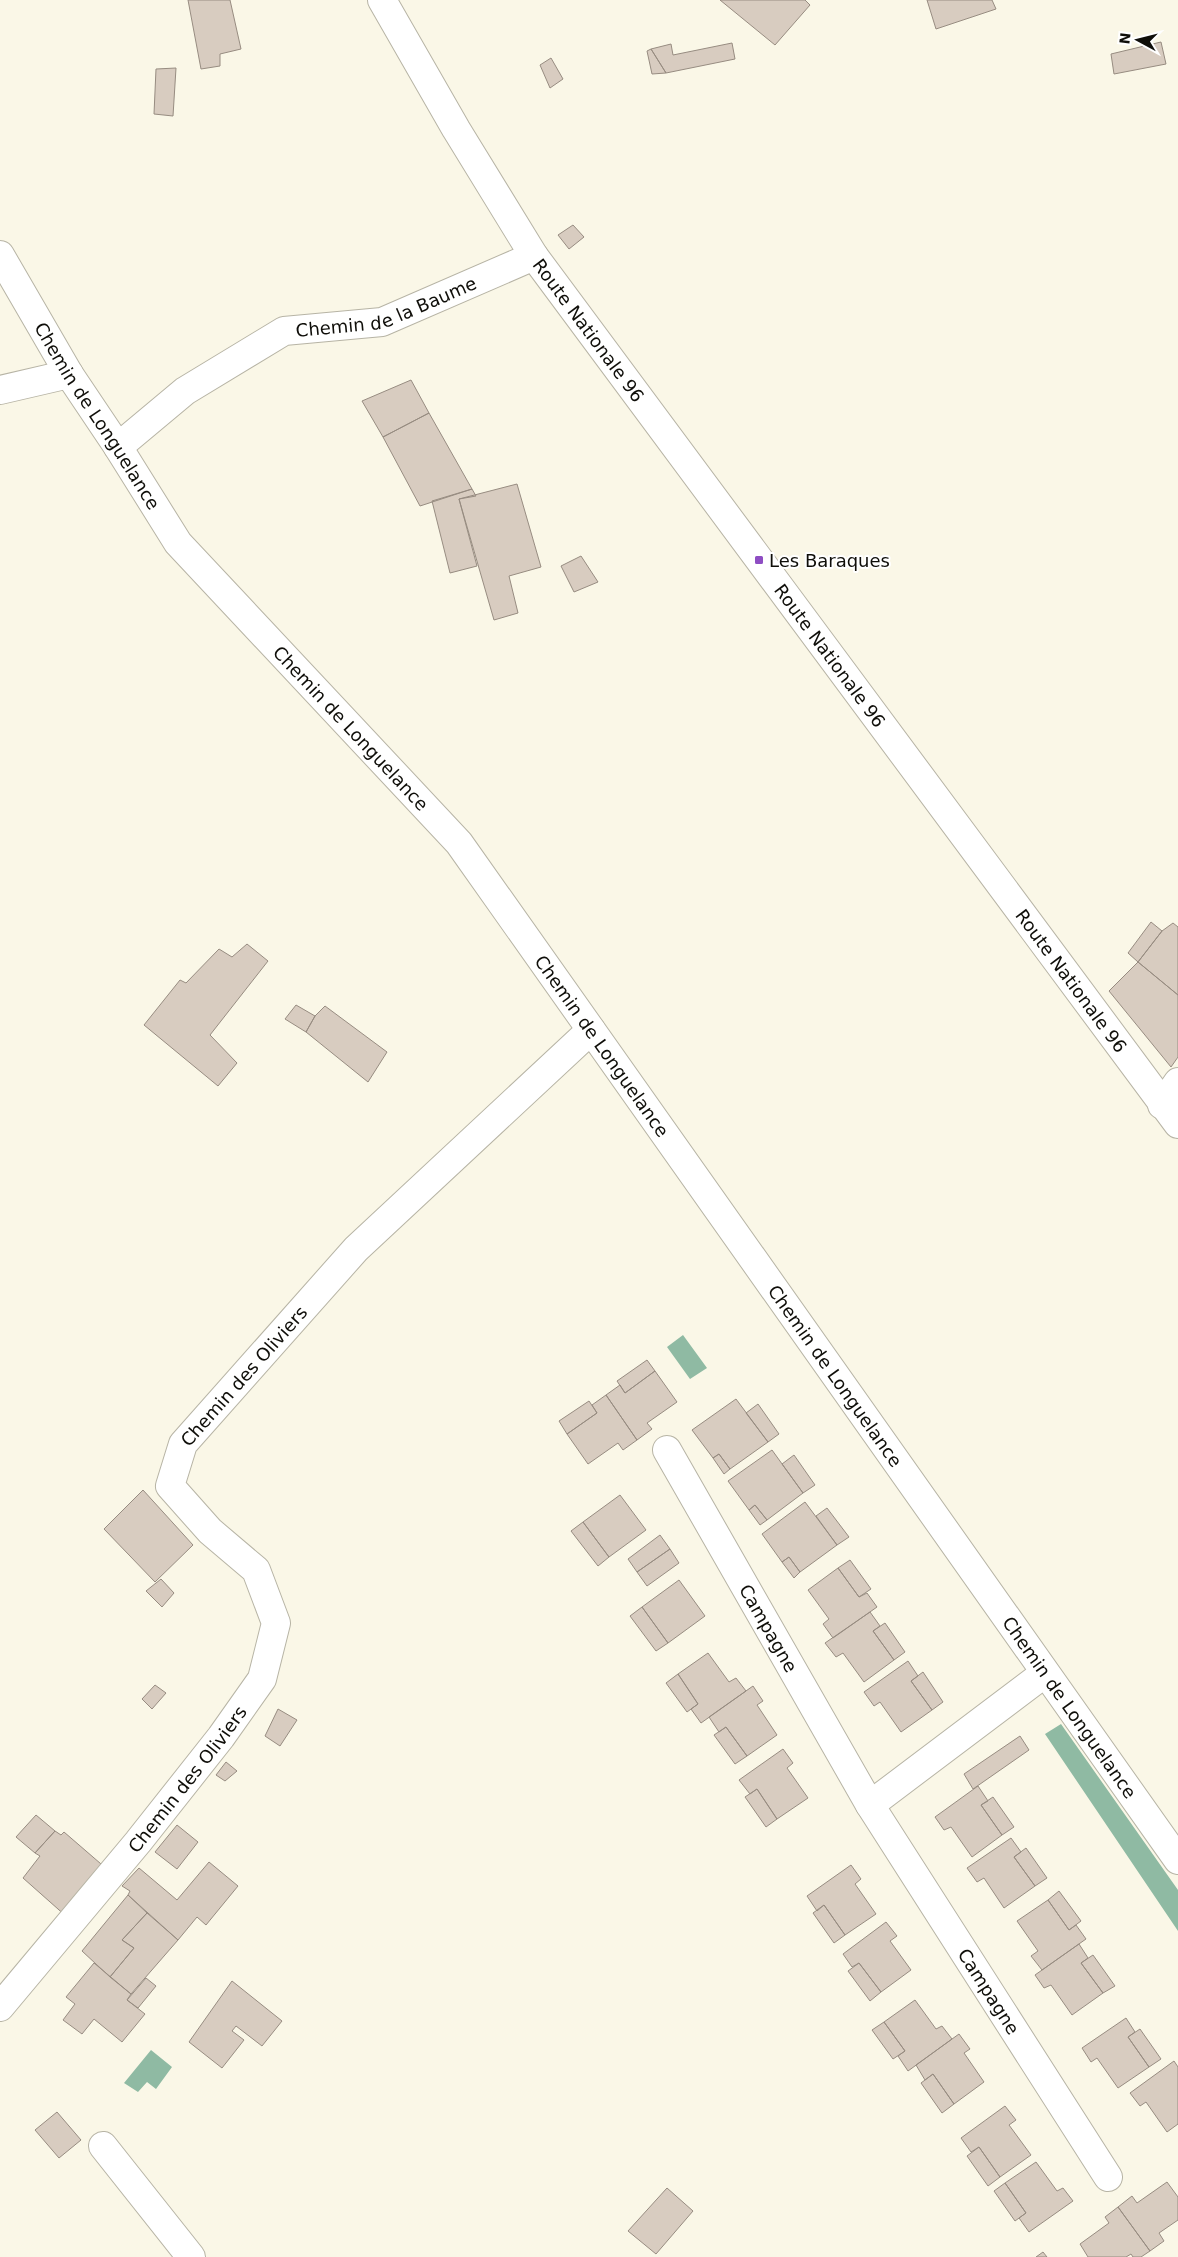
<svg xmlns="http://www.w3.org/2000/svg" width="1178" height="2257" viewBox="0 0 1178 2257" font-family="'DejaVu Sans',sans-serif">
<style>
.water{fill:#8fbaa3}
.building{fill:#d8ccc0;stroke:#978c81}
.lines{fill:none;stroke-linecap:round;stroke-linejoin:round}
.minor-casing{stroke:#b7b4a5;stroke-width:30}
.major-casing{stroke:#b7b4a5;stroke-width:30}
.minor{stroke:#fff;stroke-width:28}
.major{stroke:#fff;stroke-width:28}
.poi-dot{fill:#8e4dc3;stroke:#fff;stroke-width:2}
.labels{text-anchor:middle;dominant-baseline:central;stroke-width:4;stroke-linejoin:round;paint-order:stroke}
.street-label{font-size:18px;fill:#0f0e09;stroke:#fff}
.poi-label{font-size:18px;fill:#0f0e09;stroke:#fff;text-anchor:start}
</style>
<rect width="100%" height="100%" fill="#faf7e7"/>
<path class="water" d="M683 1335 707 1368 690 1379 667 1347Z
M1061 1724 1178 1890V1931L1045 1734Z
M151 2050 172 2067 156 2089 147 2082 138 2092 124 2083Z"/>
<path class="building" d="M188 0H230L241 49 220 54V66L201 69Z
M720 0H805L810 5 775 45Z
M927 0H992L996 9 936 29Z
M1161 42 1166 64 1114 74 1111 54Z
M732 43 735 59 666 73 651 49 671 44 673 55Z
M651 49 666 73 652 74 647 51Z
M551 58 563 79 550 88 540 65Z
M176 68 173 116 154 114 156 69Z
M573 225 584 237 569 249 558 235Z
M411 380 429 413 383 437 362 401Z
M429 413 472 489 420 506 383 437Z
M517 484 541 567 509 576 518 613 494 620 459 499Z
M472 489 476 496 459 499 477 566 450 573 432 501Z
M581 556 598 582 574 592 561 566Z
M1151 922 1162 931 1138 962 1128 953Z
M1173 923 1178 927V995L1138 962 1162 931Z
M247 944 268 961 210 1035 237 1063 218 1086 144 1025 180 980 186 983 219 949 232 957Z
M1138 962 1178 995V1057L1171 1067 1109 991Z
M296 1005 315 1016 306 1032 285 1019Z
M325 1006 387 1052 368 1082 306 1032 315 1016Z
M647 1360 655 1371 625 1393 617 1381Z
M655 1371 677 1402 647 1423 652 1429 637 1440 606 1395 620 1385 625 1393Z
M606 1395 637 1440 623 1450 618 1443 588 1464 567 1434 597 1413 592 1405Z
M736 1399 768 1442 730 1469 719 1454 713 1458 692 1430Z
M589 1401 597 1413 567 1434 559 1421Z
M758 1404 779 1434 768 1442 746 1413Z
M772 1450 803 1493 767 1520 755 1505 749 1510 728 1481Z
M719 1454 730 1469 724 1474 713 1458Z
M794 1455 815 1485 803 1493 782 1464Z
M143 1490 193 1545 155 1582 104 1529Z
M620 1495 646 1530 609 1557 583 1522Z
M805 1502 837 1545 800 1572 789 1557 782 1562 762 1534Z
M755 1505 767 1520 760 1525 749 1510Z
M827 1508 849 1537 837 1545 816 1516Z
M583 1522 609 1557 598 1566 571 1531Z
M660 1535 670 1549 637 1572 628 1559Z
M670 1549 679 1563 647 1586 637 1572Z
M789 1557 800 1572 794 1578 782 1562Z
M850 1560 871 1589 859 1597 838 1568Z
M838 1568 859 1597 867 1593 877 1607 833 1638 823 1624 829 1619 808 1590Z
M161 1579 174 1593 162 1607 146 1591Z
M679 1580 705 1616 668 1643 642 1607Z
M642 1607 668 1643 656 1651 630 1616Z
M870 1612 880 1626 873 1631 894 1660 864 1682 843 1653 836 1657 825 1643Z
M885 1623 905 1652 894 1660 873 1631Z
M708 1653 729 1682 736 1678 746 1691 701 1723 691 1709 698 1704 678 1674Z
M908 1661 918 1676 911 1681 932 1710 901 1732 880 1702 874 1706 864 1692Z
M923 1672 943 1702 932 1710 911 1681Z
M678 1674 698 1704 687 1712 666 1683Z
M155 1685 166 1693 152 1709 142 1699Z
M753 1686 763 1701 757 1705 777 1735 747 1756 726 1727 719 1732 709 1717Z
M278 1709 297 1720 280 1746 265 1736Z
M726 1727 747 1756 735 1764 714 1735Z
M1020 1736 1029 1750 973 1789 964 1774Z
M783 1749 793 1763 787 1768 808 1798 777 1819 757 1789 750 1794 739 1780Z
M226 1762 237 1771 225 1781 216 1775Z
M978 1786 988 1801 981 1805 1002 1835 972 1857 951 1827 944 1830 935 1817Z
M757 1789 777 1819 766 1827 745 1797Z
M993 1797 1014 1827 1002 1835 981 1805Z
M36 1815 55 1831 35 1853 16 1837Z
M177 1825 198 1842 177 1869 155 1852Z
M55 1831 61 1835 64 1832 108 1870 67 1917 23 1878 40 1856 35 1853Z
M1011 1838 1021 1852 1014 1857 1035 1886 1004 1908 984 1878 977 1882 967 1868Z
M1026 1848 1047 1878 1035 1886 1014 1857Z
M209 1862 238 1886 206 1925 197 1917 178 1940 128 1895 130 1891 122 1886 139 1868 177 1900Z
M851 1865 861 1879 855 1884 876 1914 845 1935 824 1905 817 1911 807 1896Z
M1059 1891 1081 1921 1069 1930 1048 1900Z
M128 1895 147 1913 122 1940 134 1948 110 1977 82 1951Z
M1048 1900 1069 1930 1076 1925 1086 1939 1042 1970 1031 1956 1038 1951 1017 1921Z
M824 1905 845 1935 834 1943 813 1913Z
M147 1913 178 1940 131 1994 110 1977 134 1948 122 1940Z
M886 1922 897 1936 890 1941 911 1970 881 1992 859 1963 852 1967 843 1954Z
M1079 1944 1088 1958 1081 1963 1103 1993 1072 2015 1051 1985 1044 1988 1035 1975Z
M1093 1955 1115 1986 1103 1993 1081 1963Z
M94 1963 131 1994 127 2000 145 2014 122 2042 94 2019 82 2034 63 2020 75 2004 66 1997Z
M859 1963 881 1992 870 2001 848 1971Z
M146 1978 156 1986 138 2008 127 2000Z
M232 1981 282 2021 262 2046 236 2026 232 2031 244 2040 222 2068 189 2042Z
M915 2000 936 2029 942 2026 952 2039 908 2071 898 2056 905 2051 884 2022Z
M1126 2018 1135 2032 1128 2037 1149 2067 1118 2088 1097 2058 1091 2062 1082 2048Z
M884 2022 905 2051 893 2059 872 2030Z
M1140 2029 1161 2059 1149 2067 1128 2037Z
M959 2034 970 2049 964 2053 984 2082 954 2104 933 2074 925 2080 916 2065Z
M1174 2061 1178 2067V2124L1167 2132 1146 2102 1140 2106 1130 2093Z
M933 2074 954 2104 942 2113 921 2083Z
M1005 2106 1016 2120 1009 2125 1031 2155 1000 2177 979 2147 971 2152 961 2138Z
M57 2112 81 2140 59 2158 35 2130Z
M979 2147 1000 2177 988 2186 967 2156Z
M1036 2162 1057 2191 1063 2188 1073 2201 1029 2232 1019 2218 1026 2213 1005 2183Z
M1167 2182 1178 2197V2220L1159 2233 1164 2241 1150 2251 1118 2207 1132 2196 1137 2203Z
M1005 2183 1026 2213 1015 2221 994 2191Z
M667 2188 693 2211 656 2254 628 2231Z
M1118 2207 1150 2251 1141 2257H1133L1131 2254 1126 2257H1088L1080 2244 1109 2223 1105 2217Z
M1043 2252 1047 2257H1036Z"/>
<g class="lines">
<defs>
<g id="minor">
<path id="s1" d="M0 255 69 374 118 447 178 543 459 843 1178 1860"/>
<path d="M0 390 69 374"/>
<path id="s2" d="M118 447 185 391 284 331 382 322 534 256"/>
<path d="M1162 1105 1178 1082"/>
<path id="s3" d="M667 1450 870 1805 1108 2177"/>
<path d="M870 1805 1045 1673"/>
<path id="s4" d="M0 2007 138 1842 221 1737 262 1679 276 1623 256 1570 210 1531 170 1486 183 1444 356 1249 591 1030"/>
<path d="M103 2146 191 2257"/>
</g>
<g id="major">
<path id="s5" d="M382 0 456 129 534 256 1178 1124"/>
</g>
</defs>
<use href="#minor" class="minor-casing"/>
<use href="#major" class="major-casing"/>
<use href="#minor" class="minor"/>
<use href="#major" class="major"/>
</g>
<rect class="poi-dot" x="754" y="555" width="10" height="10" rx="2.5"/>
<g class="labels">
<g class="street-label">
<text stroke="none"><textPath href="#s2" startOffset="309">Chemin de la Baume</textPath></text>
<text stroke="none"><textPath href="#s5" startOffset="390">Route Nationale 96</textPath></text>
<text stroke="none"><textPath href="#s1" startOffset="188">Chemin de Longuelance</textPath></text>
<text stroke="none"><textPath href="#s5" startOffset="795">Route Nationale 96</textPath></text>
<text stroke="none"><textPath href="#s1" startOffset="592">Chemin de Longuelance</textPath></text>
<text stroke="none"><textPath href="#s5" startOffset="1200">Route Nationale 96</textPath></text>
<text stroke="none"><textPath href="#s1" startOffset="998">Chemin de Longuelance</textPath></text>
<text stroke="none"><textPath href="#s4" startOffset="790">Chemin des Oliviers</textPath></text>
<text stroke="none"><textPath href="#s1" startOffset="1402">Chemin de Longuelance</textPath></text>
<text stroke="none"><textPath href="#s3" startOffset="205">Campagne</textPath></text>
<text stroke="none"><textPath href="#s1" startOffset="1808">Chemin de Longuelance</textPath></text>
<text stroke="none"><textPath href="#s4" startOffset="295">Chemin des Oliviers</textPath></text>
<text stroke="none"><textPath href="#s3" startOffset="630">Campagne</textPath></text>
</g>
<g class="poi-label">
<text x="769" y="560">Les Baraques</text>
</g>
</g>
<g transform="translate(1138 40) rotate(277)" stroke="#ffffff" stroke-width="4" paint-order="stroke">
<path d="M0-4L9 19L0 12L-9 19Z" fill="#0f0e09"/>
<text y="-8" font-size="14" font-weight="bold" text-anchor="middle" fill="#0f0e09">N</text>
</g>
</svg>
